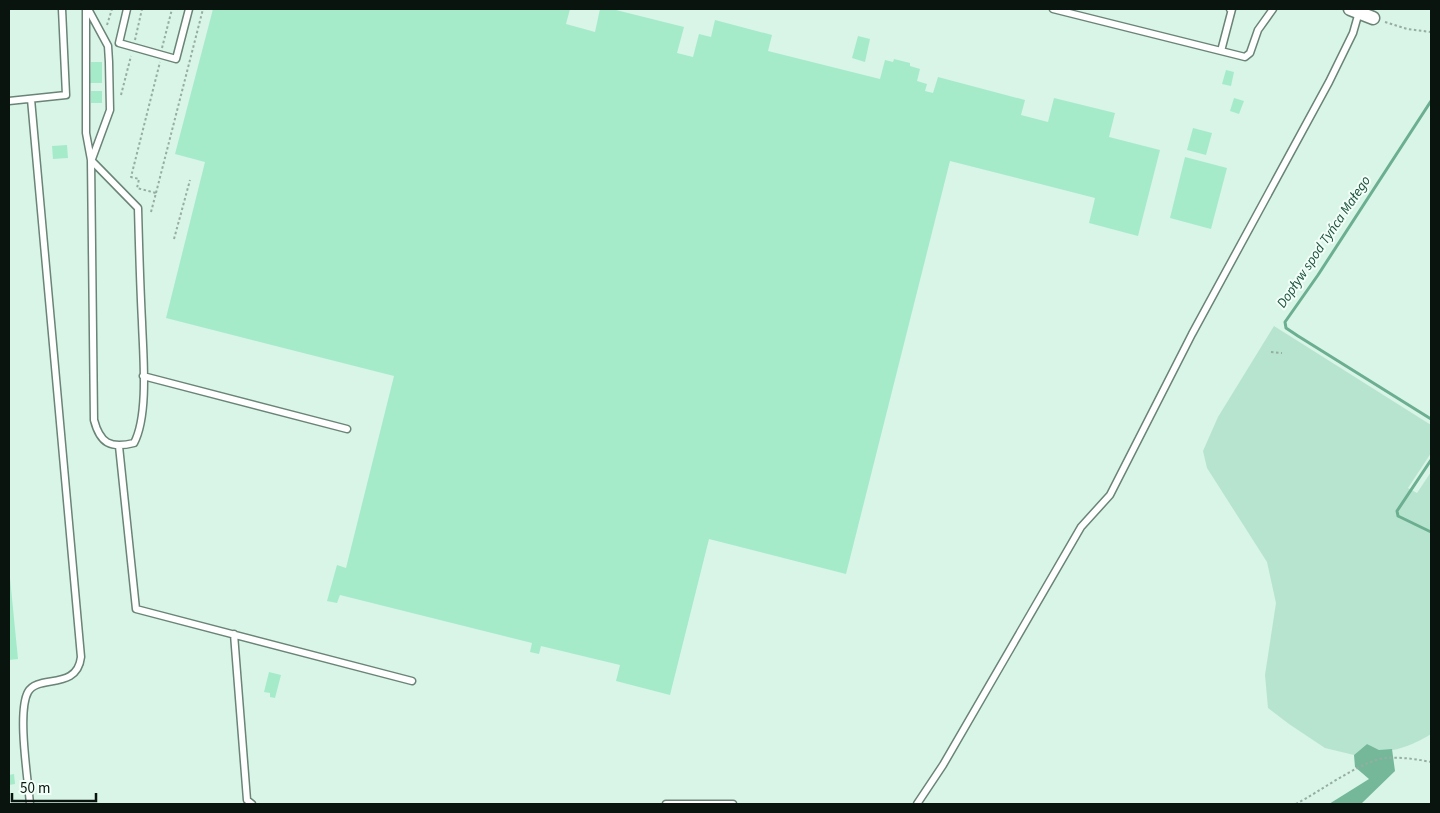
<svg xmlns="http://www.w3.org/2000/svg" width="1440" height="813" viewBox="0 0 1440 813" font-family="'Source Sans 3',sans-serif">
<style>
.green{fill:#b7e4ce}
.forest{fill:#74b899}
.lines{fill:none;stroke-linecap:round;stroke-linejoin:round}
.stream{stroke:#6baf90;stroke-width:3}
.building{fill:#a5ebca}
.service-casing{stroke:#6a8477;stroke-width:9}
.minor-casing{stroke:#6a8477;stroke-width:15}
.path{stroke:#96ada2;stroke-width:2;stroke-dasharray:2.5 2.5;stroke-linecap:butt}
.service{stroke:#fff;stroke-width:6}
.minor{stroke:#fff;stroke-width:12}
.labels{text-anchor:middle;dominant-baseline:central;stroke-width:4;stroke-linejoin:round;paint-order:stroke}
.water-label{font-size:14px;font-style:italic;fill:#194f3a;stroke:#f2fef8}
</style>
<rect width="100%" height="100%" fill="#d8f5e7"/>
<path class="green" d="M1274 326 1431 425V453L1408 488 1417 493 1431 472V734C1419 742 1393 754 1378 750 1374 749 1371 746 1367 744L1354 755 1325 748 1289 724 1268 708 1265 675 1276 603 1267 562 1207 468 1203 451 1218 417Z"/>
<path class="forest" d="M1367 744 1379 750 1392 749 1395 771 1361 804H1329L1369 779 1355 767 1354 755Z"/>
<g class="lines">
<path class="stream" d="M1431 101 1318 275 1285 322 1286 328 1298 336 1431 419
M1431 460 1397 511 1398 516 1431 532"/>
</g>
<path class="building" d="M213 9H570L566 24 595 32 600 9H612L684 27 677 53 693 57 699 34 711 37 715 20 772 35 768 51 880 79 885 60 893 62 894 59 910 63V66L920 69 917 81 927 84 925 91 933 93 938 77 1025 100 1021 115 1048 122 1054 98 1115 113 1109 137 1160 150 1138 236 1089 223 1095 198 950 161 846 574 709 539 670 695 616 681 620 665 541 646 539 654 530 652 532 643 340 595 337 603 327 601 337 565 346 568 394 376 166 318 205 162 175 154Z
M858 36 870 39 865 62 852 58Z
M91 62H102V83H90Z
M1226 70 1234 72 1231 86 1222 84Z
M91 91H102V103H91Z
M1234 98 1244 101 1239 114 1230 111Z
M1193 128 1212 133 1206 155 1187 150Z
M67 145 68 158 53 159 52 146Z
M1185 157 1227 168 1211 229 1170 218Z
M9 568 18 659 9 660Z
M269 672 281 675 275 698 270 697V693L264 692Z
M14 774 15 784 9 785V775Z"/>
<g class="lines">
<defs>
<path id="service" d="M86 9V133L91 160 94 420C100 443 110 449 134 443 149 415 143 354 142 322 140 284 139 246 138 208L91 160
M88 9 108 46 109 62 110 110 92 159
M127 9 119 43 176 59 189 9
M1053 9 1245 57 1250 53 1258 30 1273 9
M1221 51 1232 9H1230
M9 101 66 95 62 9
M143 376 347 429
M119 446 136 609 412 681
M234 634 247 800 252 804
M30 804C28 779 17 712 28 692 38 674 77 691 81 657L31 99
M666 804H733
M917 804 943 765 1081 527 1110 495 1192 334 1329 82 1353 33 1359 12"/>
<path id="minor" d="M1350 9 1373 18"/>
</defs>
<use href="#service" class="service-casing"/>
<use href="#minor" class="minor-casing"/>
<path class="path" d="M1385 22 1407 29 1431 32
M107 25 112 9
M135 40 142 9
M162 48 172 9
M121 95 131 56
M156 193 203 9
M151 212 156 193 137 188 139 179 131 177 160 62
M174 239 190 180
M1271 352 1282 353
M1296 804C1319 792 1361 761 1385 758 1401 757 1416 759 1431 762"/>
<use href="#service" class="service"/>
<use href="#minor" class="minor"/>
</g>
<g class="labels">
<g class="water-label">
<text transform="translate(1324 242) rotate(-56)">Dopływ spod Tyńca Małego</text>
</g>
</g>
<rect width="1440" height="813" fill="none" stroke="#0a140f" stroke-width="20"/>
<path d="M12 793v8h84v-8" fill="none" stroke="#0a140f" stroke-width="2.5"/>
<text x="20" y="793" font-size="15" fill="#0a140f" stroke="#f2fef8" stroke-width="4" paint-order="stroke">50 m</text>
</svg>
